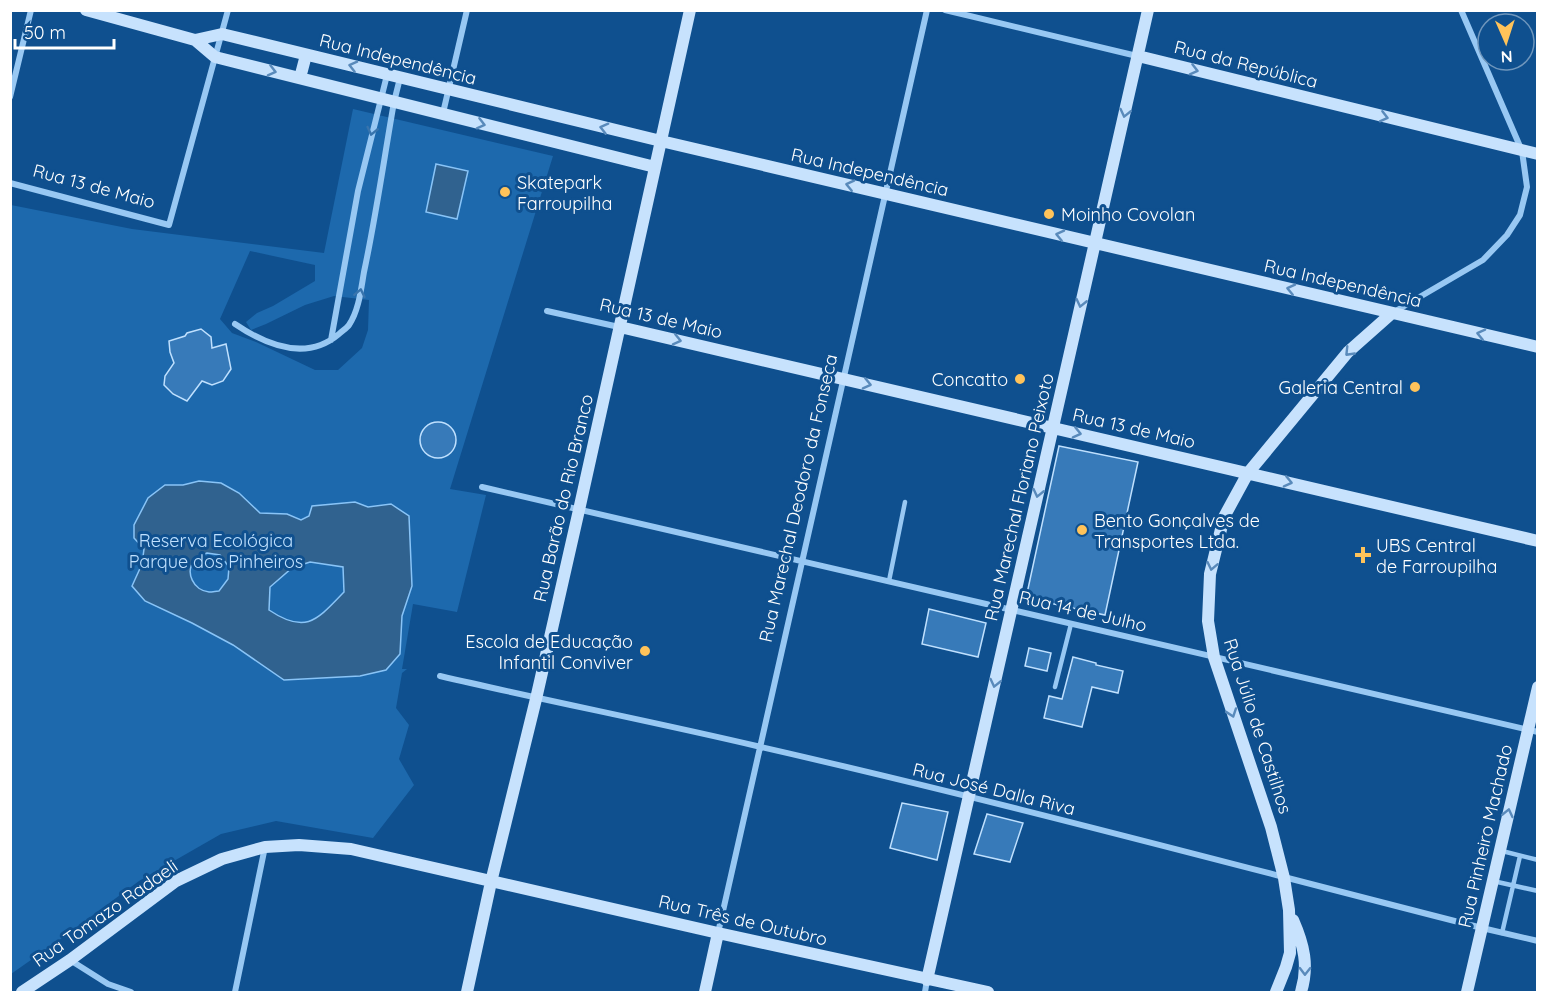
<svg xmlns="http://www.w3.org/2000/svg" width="1548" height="1003" viewBox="0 0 1548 1003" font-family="Quicksand,sans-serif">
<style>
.green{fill:#1d69ad;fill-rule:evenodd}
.water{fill:#30628f;stroke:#89c4f7;stroke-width:1.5;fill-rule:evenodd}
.building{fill:#377ab9;stroke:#bfe0fe;stroke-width:1.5}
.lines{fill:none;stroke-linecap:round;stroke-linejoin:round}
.lane{stroke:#98c8f3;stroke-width:4.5}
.street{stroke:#98c8f3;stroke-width:6}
.secondary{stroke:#c7e2fd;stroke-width:12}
.oneway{stroke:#598abb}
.oneway2{stroke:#3874ad}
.poi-dot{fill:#ffc35a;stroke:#0f508f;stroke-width:2}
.labels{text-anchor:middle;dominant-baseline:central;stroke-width:6;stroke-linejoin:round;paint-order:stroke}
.street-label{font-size:18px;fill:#fff;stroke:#0f508f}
.poi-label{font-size:18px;fill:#fff;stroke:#0f508f;text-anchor:start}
.park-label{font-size:18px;fill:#bfe0fe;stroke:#0f508f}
</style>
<rect width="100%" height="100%" fill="#0f508f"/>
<path class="green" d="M353 109 553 156 450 489 486 495 457 612 413 604 402 669H407L402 673 396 708 409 725 399 759 414 785 373 838 276 821 221 834 139 881 58 941 11 974V205L132 229 324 253ZM250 251 315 265V281L273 306 257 313 246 322 251 330 266 324 305 305 334 296 369 300 368 330 362 348 338 370H315L256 342 232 333 220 319Z"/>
<path class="water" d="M436 164 468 171 457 219 426 212Z
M199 481 221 483 239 493 260 513 287 514 301 520 309 516 312 506 355 502 368 507 391 504 409 516 412 586 402 616 400 654 386 670 360 676 284 680 233 645 192 623 145 601 132 586 142 564 144 549 134 538V525L148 498 165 485H183ZM207 553 220 555 229 567 228 579 219 591C216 591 213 592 209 592 194 591 184 572 195 560 198 556 203 555 207 553ZM310 562 343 567 344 592C317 620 306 635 269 610L270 587 292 568Z"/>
<path class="building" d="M201 329 211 337 212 348 226 344 231 369 223 381 212 385 202 381 187 401 173 394 164 385 165 376 174 363 170 352 169 341 185 336 187 333Z
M420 440a18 18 0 1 1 36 0a18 18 0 1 1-36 0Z
M1059 446 1138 462 1105 615 1026 598Z
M929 609 986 623 978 657 922 644Z
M1029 648 1051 653 1047 671 1025 666Z
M1073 657 1096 663V665L1123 671 1118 693 1092 687 1082 727 1044 718 1049 696 1062 699Z
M902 803 948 812 937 860 890 848Z
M987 814 1023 823 1010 862 974 854Z"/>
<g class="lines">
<path class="lane" d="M889 581 905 502
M1055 687 1071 624
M1502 851 1538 860
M1493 881 1538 891
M1502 933 1520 856"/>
<path class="street" d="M945 10 1137 56
M10 97 31 10
M443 113 467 10
M10 183 169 225 228 10
M547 311 619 327
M1394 312 1483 260 1507 235 1520 215 1527 187 1522 151 1461 10
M235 324C266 345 306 362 339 334 342 331 347 328 349 325 359 310 361 289 364 272 376 216 384 159 394 102L400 78
M331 340 358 191 387 75
M482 487 1538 732
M440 676C547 701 655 722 761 747 1002 802 1242 867 1482 928L1538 941
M718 933 927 10
M70 960 108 984 131 992
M235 992 265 847
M925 992 927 980"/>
<path class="secondary" d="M86 10 195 40 215 57 655 167
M195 40 222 34 661 141 1538 347
M1138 56 1538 154
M300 78 306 55
M620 327 1538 541
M1293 920C1304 945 1309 966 1301 992
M927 980 1148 10
M22 992 70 960 176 881 222 859 265 847 299 845 351 849 718 933 988 992
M467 992 491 882 536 699 579 510 690 10
M705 992 718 933
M1276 992 1286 967 1290 953 1289 910 1284 878 1271 827 1214 657 1208 621 1210 574 1224 517 1248 473 1348 352 1392 313
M1467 992 1538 687"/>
</g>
<defs><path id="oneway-chevron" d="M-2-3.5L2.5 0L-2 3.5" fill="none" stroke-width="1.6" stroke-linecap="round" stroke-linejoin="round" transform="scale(1.5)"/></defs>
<g class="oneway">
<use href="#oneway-chevron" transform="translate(353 66) rotate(-166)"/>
<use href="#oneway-chevron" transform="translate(1194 70) rotate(14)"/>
<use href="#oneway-chevron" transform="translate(272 71) rotate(14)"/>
<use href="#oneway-chevron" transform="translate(1125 113) rotate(103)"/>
<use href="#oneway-chevron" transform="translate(1384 117) rotate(14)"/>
<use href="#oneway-chevron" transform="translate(481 124) rotate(14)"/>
<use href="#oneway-chevron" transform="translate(604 128) rotate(-166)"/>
<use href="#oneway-chevron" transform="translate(850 185) rotate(-167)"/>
<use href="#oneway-chevron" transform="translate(1060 235) rotate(-167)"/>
<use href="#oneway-chevron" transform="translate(1291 289) rotate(-167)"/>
<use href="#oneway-chevron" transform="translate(1081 303) rotate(103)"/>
<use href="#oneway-chevron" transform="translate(1481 334) rotate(-167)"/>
<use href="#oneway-chevron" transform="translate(677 340) rotate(13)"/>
<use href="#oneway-chevron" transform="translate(1349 352) rotate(134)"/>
<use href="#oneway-chevron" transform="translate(867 384) rotate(13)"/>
<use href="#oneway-chevron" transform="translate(1077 433) rotate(13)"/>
<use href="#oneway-chevron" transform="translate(1288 482) rotate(13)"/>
<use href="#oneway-chevron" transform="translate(1038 493) rotate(103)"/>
<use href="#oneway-chevron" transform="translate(1212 566) rotate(102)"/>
<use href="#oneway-chevron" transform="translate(995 683) rotate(103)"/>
<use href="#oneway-chevron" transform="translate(1232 713) rotate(71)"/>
<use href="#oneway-chevron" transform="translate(1508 813) rotate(-77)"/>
<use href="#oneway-chevron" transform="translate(1305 971) rotate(91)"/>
</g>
<g class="oneway2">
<use href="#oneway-chevron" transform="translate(372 131) rotate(103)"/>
<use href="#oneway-chevron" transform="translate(360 293) rotate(-78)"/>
</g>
<g class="poi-dot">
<circle cx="505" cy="192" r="6"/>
<circle cx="1049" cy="214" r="6"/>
<circle cx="1020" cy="379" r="6"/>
<circle cx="1415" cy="387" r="6"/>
<circle cx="1082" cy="530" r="6"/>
<path d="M1360 546h6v6h6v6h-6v6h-6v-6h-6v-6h6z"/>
<circle cx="645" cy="651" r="6"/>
</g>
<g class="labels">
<g class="street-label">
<text transform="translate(398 59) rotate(14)">Rua Independência</text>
<text transform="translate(1246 64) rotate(14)">Rua da República</text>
<text transform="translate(870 172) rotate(13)">Rua Independência</text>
<text transform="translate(94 186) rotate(15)">Rua 13 de Maio</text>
<text transform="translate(1343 283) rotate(13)">Rua Independência</text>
<text transform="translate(661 318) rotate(13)">Rua 13 de Maio</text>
<text transform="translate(1134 428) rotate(13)">Rua 13 de Maio</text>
<text transform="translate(1019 497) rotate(-77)">Rua Marechal Floriano Peixoto</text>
<text transform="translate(563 498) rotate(-77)">Rua Barão do Rio Branco</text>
<text transform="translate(798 498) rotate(-77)">Rua Marechal Deodoro da Fonseca</text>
<text transform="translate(1083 611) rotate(13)">Rua 14 de Julho</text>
<text transform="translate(1258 726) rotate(72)">Rua Júlio de Castilhos</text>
<text transform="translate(994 789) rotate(14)">Rua José Dalla Riva</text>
<text transform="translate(1485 836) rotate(-77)">Rua Pinheiro Machado</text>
<text transform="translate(105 913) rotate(-35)">Rua Tomazo Radaeli</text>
<text transform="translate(743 920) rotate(13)">Rua Três de Outubro</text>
</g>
<g class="poi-label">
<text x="517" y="182">Skatepark<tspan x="517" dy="21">Farroupilha</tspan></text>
<text x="1061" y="214">Moinho Covolan</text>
<text x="1008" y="379" text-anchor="end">Concatto</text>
<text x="1403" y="387" text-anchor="end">Galeria Central</text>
<text x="1094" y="520">Bento Gonçalves de<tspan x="1094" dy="21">Transportes Ltda.</tspan></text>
<text x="1376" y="545">UBS Central<tspan x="1376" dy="21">de Farroupilha</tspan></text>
<text x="633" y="641" text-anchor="end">Escola de Educação<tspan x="633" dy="21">Infantil Conviver</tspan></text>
</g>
<g class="park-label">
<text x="216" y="540">Reserva Ecológica<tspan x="216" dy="21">Parque dos Pinheiros</tspan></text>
</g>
</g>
<rect width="1548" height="1003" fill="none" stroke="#ffffff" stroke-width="24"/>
<g transform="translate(1506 42) rotate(177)"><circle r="28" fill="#0f508f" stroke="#6f96bc" stroke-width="1.5"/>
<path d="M0-4.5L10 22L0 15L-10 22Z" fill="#ffc35a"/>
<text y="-9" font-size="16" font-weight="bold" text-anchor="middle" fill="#ffffff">N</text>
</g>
<path d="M15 39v9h99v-9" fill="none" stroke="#ffffff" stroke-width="3"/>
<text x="24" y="39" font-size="18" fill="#ffffff" stroke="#0f508f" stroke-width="4.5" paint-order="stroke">50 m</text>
</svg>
